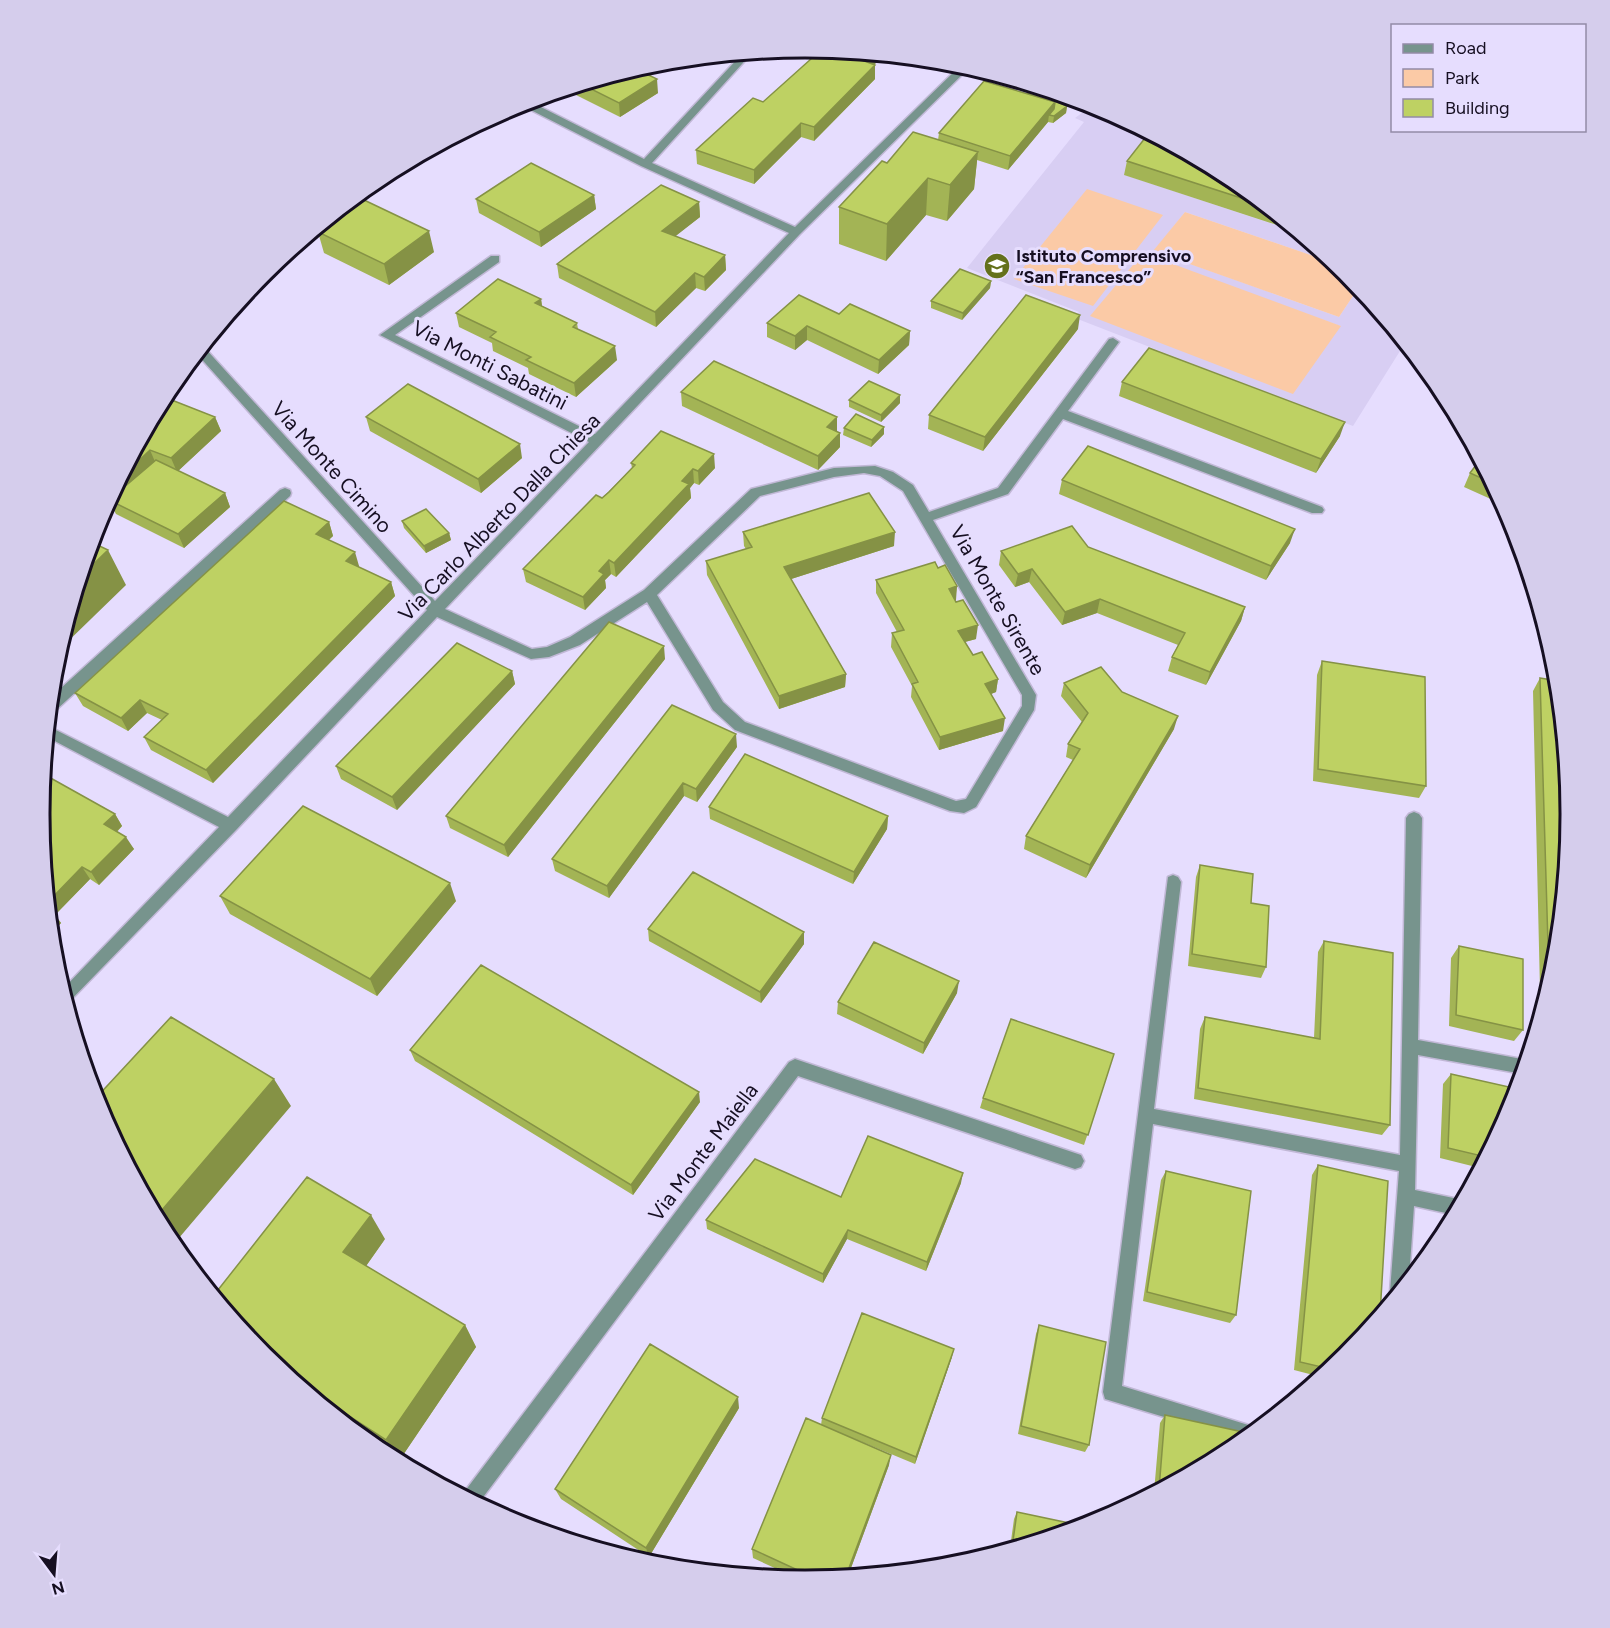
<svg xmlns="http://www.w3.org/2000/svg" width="1610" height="1628" viewBox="0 0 1610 1628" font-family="Figtree,sans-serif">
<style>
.built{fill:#d8cef3;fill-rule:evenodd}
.green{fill:#fbcaa6}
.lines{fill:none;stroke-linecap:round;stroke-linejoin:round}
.minor-casing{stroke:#c1b8d6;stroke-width:3}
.minor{fill:#77948d;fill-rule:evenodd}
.wall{fill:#a3b455}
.shaded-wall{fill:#859245}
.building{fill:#bed163;stroke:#859245;stroke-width:1.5}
.labels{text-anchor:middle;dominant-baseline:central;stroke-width:6;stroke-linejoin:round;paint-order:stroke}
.far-poi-label{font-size:18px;font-weight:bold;fill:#160f22;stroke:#e6ddfe;text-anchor:start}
.street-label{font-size:21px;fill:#160f22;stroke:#e6ddfe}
.rim{fill:none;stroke:#160f22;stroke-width:3}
</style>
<rect width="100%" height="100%" fill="#e6ddfe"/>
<path class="built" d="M1093 105 1155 137 1125 175 1285 228 1288 224 1337 264 1185 212 1154 251 1339 317 1359 287 1405 343 1353 426 1075 318 1079 312 967 268 1084 122 1075 118ZM1142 254 1340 326 1091 316Z"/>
<path class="green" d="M1087 189 1163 215 1093 306 1014 279Z
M1185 212 1337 264 1359 287 1339 317 1153 251Z
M1143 253 1341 326 1293 394 1090 316Z"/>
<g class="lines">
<defs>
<path id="minor" d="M752 53 652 163 795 227 961 65 970 67 800 234 445 609 532 649 547 647 570 637 644 590 751 489 834 468 875 466 893 472 913 485 929 512 998 488 1109 339 1113 338 1119 342 1068 411 1322 507 1324 510 1322 513H1312L1063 419 1008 494 933 520 1036 695 1034 710 976 807 964 813 950 811 735 730 713 710 647 602 580 645 549 657 531 659 437 617 236 830 66 1005 62 990 219 827 47 737 48 726 228 817 427 610 197 354 204 347 435 601 589 442 380 335 491 256H499V262L395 335 595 434 789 233 641 166 519 104 529 101 644 159 742 54ZM864 473 880 476 903 491 1022 695V706L966 799 956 801 745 722 723 702 657 595 760 496 834 477Z
M285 488 290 490 291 493 290 496 55 711 49 712 50 698 280 490Z
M1414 812 1419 814 1422 818 1418 1040 1527 1060 1523 1074 1418 1055 1415 1190 1463 1200 1455 1215 1414 1206 1409 1280 1393 1299 1390 1292 1399 1171 1153 1124 1122 1386 1258 1428 1243 1441 1105 1399 1103 1392 1168 877 1173 875 1178 877 1181 882 1154 1109 1400 1155 1406 818 1409 814Z
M795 1059 1075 1153 1081 1155 1084 1161 1081 1167 1075 1169 798 1076 478 1504 462 1495 789 1062Z"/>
</defs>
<use href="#minor" class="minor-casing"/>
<use href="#minor" class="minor"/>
</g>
<path class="wall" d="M810 48 883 56 874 64 875 65V79L814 141 801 137 754 184 697 164 696 150 763 102 810 60Z
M636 69 658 93 620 117 576 95V87Z
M1067 106 1066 113 1053 123 1048 122 1008 170 977 160 974 189 947 221 926 215 886 261 839 244V207L887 163 938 140 939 133Z
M1127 161 1231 177 1288 224 1286 228 1124 175Z
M594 195 596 209 541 247 479 213 476 199Z
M699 202 700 217 675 236 725 255 726 270 705 291 696 288 656 327 559 278 557 264Z
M318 232 434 252 389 285 324 253Z
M991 281 990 288 962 320 931 308V301Z
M541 299 542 306 577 323 578 329 617 360 576 397 529 374 528 368 493 351 492 343 459 327 456 313Z
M839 314 910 331 909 345 878 374 807 340 795 350 767 337V323Z
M1078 329 983 451 928 429 929 415Z
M1122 382 1340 436 1316 473 1119 396Z
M681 392 837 431H836L840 447 818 470 682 406Z
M164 397 215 417 221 431 178 471 225 493 230 507 184 548 116 514 108 500Z
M849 400 900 403 881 422 849 407Z
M366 417 522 458 481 493 370 431Z
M844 428 884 434 871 447 843 435Z
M1480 460 1504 505 1464 487 1470 473Z
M631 463 715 468 699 485 694 483 690 488 691 498 616 577 611 574 605 580 606 588 585 610 526 582 523 569 602 498 632 468Z
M1062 480 1290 543 1266 580 1059 494Z
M402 521 449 533 451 540 426 553 404 528Z
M329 522 333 536 329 540 359 566 358 567 391 582 395 596 213 783 151 750 144 737 162 720 147 713 128 731 83 706 75 693Z
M743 532 894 546 791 579 846 674 845 687 779 709 707 575 706 561 746 549 744 546Z
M1088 547 1245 607 1241 621 1206 685 1168 671 1172 657 1178 645 1097 613 1062 625 1029 582 1015 587 999 565 1001 551Z
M938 568 957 586 955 600 976 639 965 642 973 655 998 679 996 692 991 694 1003 731 939 750 911 697 912 686 891 647 892 633 897 632 876 593V580Z
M665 659 508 857 450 828 446 816Z
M1322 661 1426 786 1419 798 1313 781 1317 675Z
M512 671 515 684 397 810 341 779 336 766Z
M1540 678 1556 964 1548 991 1540 990 1533 691Z
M1064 683 1122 692 1174 729 1086 878 1024 849 1026 836 1073 760 1066 757 1068 744 1082 722 1061 696Z
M737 747 697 802 684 796 609 898 555 871 552 859Z
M47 776 115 814 122 826 117 832 134 849 99 885 90 879 55 915 61 923 51 934Z
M709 807 888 816 887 829 853 884 710 819Z
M1200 865 1251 903 1266 967 1261 978 1188 966 1196 877Z
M220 896 456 901 377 996 230 914Z
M648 929 804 932V944L761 1003 649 941Z
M1324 941 1390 1125 1382 1135 1194 1099 1200 1029 1205 1017 1314 1038 1318 952Z
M1459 946 1523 1030 1514 1041 1449 1026 1451 958Z
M957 993 923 1054 837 1014 838 1002Z
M410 1050 700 1102 633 1195 415 1061Z
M1114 1054 1084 1145 980 1108 983 1098Z
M1451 1074 1513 1107 1480 1168 1440 1158 1443 1084Z
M1318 1165 1346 1356 1321 1377 1294 1370 1312 1175Z
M1166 1171 1236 1315 1230 1323 1143 1301 1161 1180Z
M961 1183 926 1271 847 1239 823 1283 707 1229 706 1220 841 1197Z
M1444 1224 1450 1225 1442 1240 1436 1247V1233Z
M385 1239 366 1266 465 1325 476 1347 401 1458 340 1418 263 1355Z
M1039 1325 1089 1445 1085 1452 1018 1434 1036 1334Z
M952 1357 915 1464 850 1437 889 1465 848 1576 801 1580 753 1558 752 1549 821 1425 822 1418Z
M739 1408 649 1557 561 1499 555 1489Z
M1165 1415 1230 1451 1154 1492 1160 1423Z
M1017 1512 1083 1526 1010 1548 1014 1519Z"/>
<path class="shaded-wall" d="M870 54 883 56 864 75V61Z
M875 65V79L814 141V127Z
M657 79 658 93 620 117 619 103Z
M1055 102 1053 116 1049 115 1048 122 1008 170 1010 156Z
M1067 106 1066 113 1053 123 1054 116Z
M801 123V137L754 184V170Z
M978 152 974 189 947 221 950 185Z
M928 178 926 215 886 261 887 224Z
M594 195 596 209 541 247 539 232Z
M699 202 700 217 663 246 662 231Z
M429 231 434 252 389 285 384 264Z
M725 255 726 270 705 291 704 277Z
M695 273 696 288 656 327 655 312Z
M991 281 990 288 962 320 963 313Z
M541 299 543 313 535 303Z
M1080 315 1078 329 983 451 985 437Z
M807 326V340L795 350V336Z
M910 331 909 345 878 374 879 360Z
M615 346 617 360 576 397 574 383Z
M900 395V403L881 422V415Z
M215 417 221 431 177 472 171 458Z
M837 417V431L827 441V427Z
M1345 422 1340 436 1316 473 1321 459Z
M884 427V434L871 447 872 440Z
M840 433V447L818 470V456Z
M520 444 522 458 481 493 478 479Z
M150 450 156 464 115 503 111 495 120 478Z
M714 454 715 468 699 485 698 471Z
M693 469 694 483 690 488 691 498 616 577 614 563 682 481Z
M225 493 230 507 184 548 178 534Z
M329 522 333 536 320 547 316 534Z
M1295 529 1290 543 1266 580 1271 566Z
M895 532 894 546 785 581 784 567Z
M449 533 451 540 426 553 424 546Z
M108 550 126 585 58 651 81 576Z
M355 552 359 566 350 575 346 561Z
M609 560 611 574 605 580 606 588 585 610 583 597 599 571Z
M1032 569 1029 582 1015 587 1018 574Z
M391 582 395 596 213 783 206 770Z
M957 586 956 600 947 602 949 589Z
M1100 599 1097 613 1062 625 1065 612Z
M1245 607 1241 621 1206 685 1210 672Z
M978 625 976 639 957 644 958 631Z
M664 646 665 659 508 857 504 845Z
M512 671 515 684 397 810 392 797Z
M846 674 845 687 779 709V696Z
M998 679 996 692 983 697 985 684Z
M140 700 147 713 128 731 121 718Z
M1178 716 1174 729 1086 878 1090 865Z
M1005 718 1003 731 939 750 940 737Z
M736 734 737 747 697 802 696 789Z
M683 783 684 796 609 898 607 886Z
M115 814 122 826 111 837 104 824Z
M888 816 887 829 853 884 854 872Z
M126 837 134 849 99 885 91 872Z
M82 867 90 879 55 915 61 923 51 934 48 902Z
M450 883 456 901 377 996 370 979Z
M804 932V944L761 1003 760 992Z
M959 981 957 993 923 1054 924 1043Z
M274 1079 291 1106 173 1245 168 1239 156 1217Z
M699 1092 700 1102 633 1195 631 1185Z
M963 1173 961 1183 926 1271 927 1262Z
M371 1215 385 1239 359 1276 343 1252Z
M848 1230 847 1239 823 1283V1274Z
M465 1325 476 1347 401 1458 386 1440Z
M954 1349 952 1357 915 1464 916 1457Z
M738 1397 739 1408 649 1557 646 1548Z
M891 1455 889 1465 848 1576H846Z"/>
<path class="building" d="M819 49 870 54 864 61 875 65 814 127 801 123 754 170 696 150 753 98 763 102 821 50Z
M636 69 657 79 619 103 583 85Z
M984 81 1055 102 1010 156 939 133Z
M1031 91 1067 106 1054 116 1049 115 1054 109 1055 102 1028 94Z
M913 132 978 152 950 185 928 178 887 224 839 207 882 161 887 163Z
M1149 133 1231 177 1266 206 1127 161Z
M531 163 594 195 539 232 476 199Z
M661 185 699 202 662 231 725 255 704 277 695 273 655 312 557 264Z
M364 200 429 231 384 264 318 232Z
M960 269 991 281 963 313 931 301Z
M498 279 541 299 535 303 577 323 573 327 615 346 574 383 526 360 531 357 490 337 496 332 456 313Z
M799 295 839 314 850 304 910 331 879 360 807 326 795 336 767 323Z
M1026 295 1080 315 985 437 929 415Z
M1149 348 1345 422 1321 459 1122 382Z
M714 361 837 417 827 427 840 433 818 456 681 392Z
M869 381 900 395 881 415 849 400Z
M408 384 520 444 478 479 366 417Z
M164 397 215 417 171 458 150 450 120 478Z
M856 414 884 427 872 440 844 428Z
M661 431 714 454 698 471 693 469 682 481 689 484 614 563 609 560 599 571 604 574 583 597 523 569 596 495 602 498 609 492 635 465 631 463Z
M1088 446 1295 529 1271 566 1062 480Z
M156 460 225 493 178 534 109 500Z
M1480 460 1492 483 1470 473Z
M869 493 895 532 784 567 846 674 779 696 706 561 752 547 743 532Z
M284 501 329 522 316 534 355 552 346 561 391 582 206 770 144 737 168 714 140 700 121 718 75 693Z
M426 509 449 533 424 546 402 521Z
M1072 526 1088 547 1245 607 1210 672 1172 657 1185 633 1100 599 1065 612 1032 569 1018 574 1001 551Z
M91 542 108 550 81 576Z
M935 562 938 568 945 565 957 586 949 589 956 602 963 600 978 625 958 631 973 655 982 652 998 679 985 684 1005 718 940 737 912 684 918 682 892 633 904 630 876 580Z
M609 622 664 646 504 845 446 816Z
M457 643 512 671 392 797 336 766Z
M1322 661 1425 677 1426 786 1318 769Z
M1101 667 1122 692 1178 716 1090 865 1026 836 1080 749 1068 744 1088 713 1064 683Z
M1540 678 1558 681 1571 814 1556 964 1552 979 1549 978Z
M672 705 736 734 696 789 683 783 607 886 552 859Z
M745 754 888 816 854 872 709 807Z
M47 776 115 814 104 824 126 837 91 872 82 867 48 902 39 814 42 780Z
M303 806 450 883 370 979 220 896Z
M1200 865 1253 874 1251 903 1269 906 1266 967 1192 954Z
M693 872 804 932 760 992 648 929Z
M48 909 53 911 49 915Z
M1324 941 1393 953 1390 1125 1198 1088 1205 1017 1320 1039Z
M874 942 959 981 924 1043 838 1002Z
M1459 946 1523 959V1030L1456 1015Z
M481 965 699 1092 631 1185 410 1050Z
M171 1017 274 1079 156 1217 97 1107 95 1099Z
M1011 1019 1114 1054 1088 1135 983 1098Z
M1451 1074 1518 1089 1513 1107 1486 1157 1448 1148Z
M868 1136 963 1173 927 1262 848 1230 823 1274 706 1220 755 1159 841 1197Z
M1318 1165 1388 1181 1380 1315 1346 1356 1330 1369 1300 1362Z
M1166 1171 1251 1191 1236 1315 1147 1292Z
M307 1177 371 1215 343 1252 465 1325 386 1440 292 1379 263 1355 214 1295Z
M1444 1224 1450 1225 1444 1235Z
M862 1313 954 1349 916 1457 822 1418Z
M1039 1325 1106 1342 1089 1445 1021 1426Z
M650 1344 738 1397 646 1548 555 1489Z
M1165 1415 1252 1434 1230 1451 1159 1489Z
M806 1418 891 1455 846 1576 817 1579 752 1549Z
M1017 1512 1083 1526 1012 1548Z"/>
<defs>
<symbol id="school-disc" viewBox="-11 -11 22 22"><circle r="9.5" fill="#64711b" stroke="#e6ddfe"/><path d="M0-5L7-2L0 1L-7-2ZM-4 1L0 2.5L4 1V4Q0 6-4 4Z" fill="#fff"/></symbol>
</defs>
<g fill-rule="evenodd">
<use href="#school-disc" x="982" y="251" width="30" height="30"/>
</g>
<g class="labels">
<g class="far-poi-label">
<text x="1016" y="256">Istituto Comprensivo<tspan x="1016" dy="21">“San Francesco”</tspan></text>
</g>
<g class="street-label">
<text transform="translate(490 365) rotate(27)">Via Monti Sabatini</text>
<text transform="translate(332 467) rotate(48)">Via Monte Cimino</text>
<text transform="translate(499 517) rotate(-46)">Via Carlo Alberto Dalla Chiesa</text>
<text transform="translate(998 600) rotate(60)">Via Monte Sirente</text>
<text transform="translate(703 1152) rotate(-53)">Via Monte Maiella</text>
</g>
</g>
<path d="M0 0H1610V1628H0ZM805 58H805A755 755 0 0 1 1560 813V815A755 755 0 0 1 805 1570H805A755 755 0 0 1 50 815V813A755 755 0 0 1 805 58Z" fill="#d5cdec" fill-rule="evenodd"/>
<path class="rim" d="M805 58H805A755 755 0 0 1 1560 813V815A755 755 0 0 1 805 1570H805A755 755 0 0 1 50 815V813A755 755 0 0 1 805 58Z"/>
<rect x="1391" y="24" width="195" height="108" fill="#e6ddfe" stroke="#938ba6" stroke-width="1.5"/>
<rect x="1403" y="44" width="30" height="9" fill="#77948d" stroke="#938ba6" stroke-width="1.5"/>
<text x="1445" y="54" font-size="18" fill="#160f22">Road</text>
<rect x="1403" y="69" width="30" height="18" fill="#fbcaa6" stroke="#938ba6" stroke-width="1.5"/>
<text x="1445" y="84" font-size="18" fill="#160f22">Park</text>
<rect x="1403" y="99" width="30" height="18" fill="#bed163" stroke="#938ba6" stroke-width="1.5"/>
<text x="1445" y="114" font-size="18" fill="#160f22">Building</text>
<g transform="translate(54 1574) rotate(164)" stroke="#e6ddfe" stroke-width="4.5" paint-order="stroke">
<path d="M0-4.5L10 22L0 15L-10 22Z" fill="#160f22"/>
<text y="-9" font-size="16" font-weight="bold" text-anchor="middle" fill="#160f22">N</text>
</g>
</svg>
